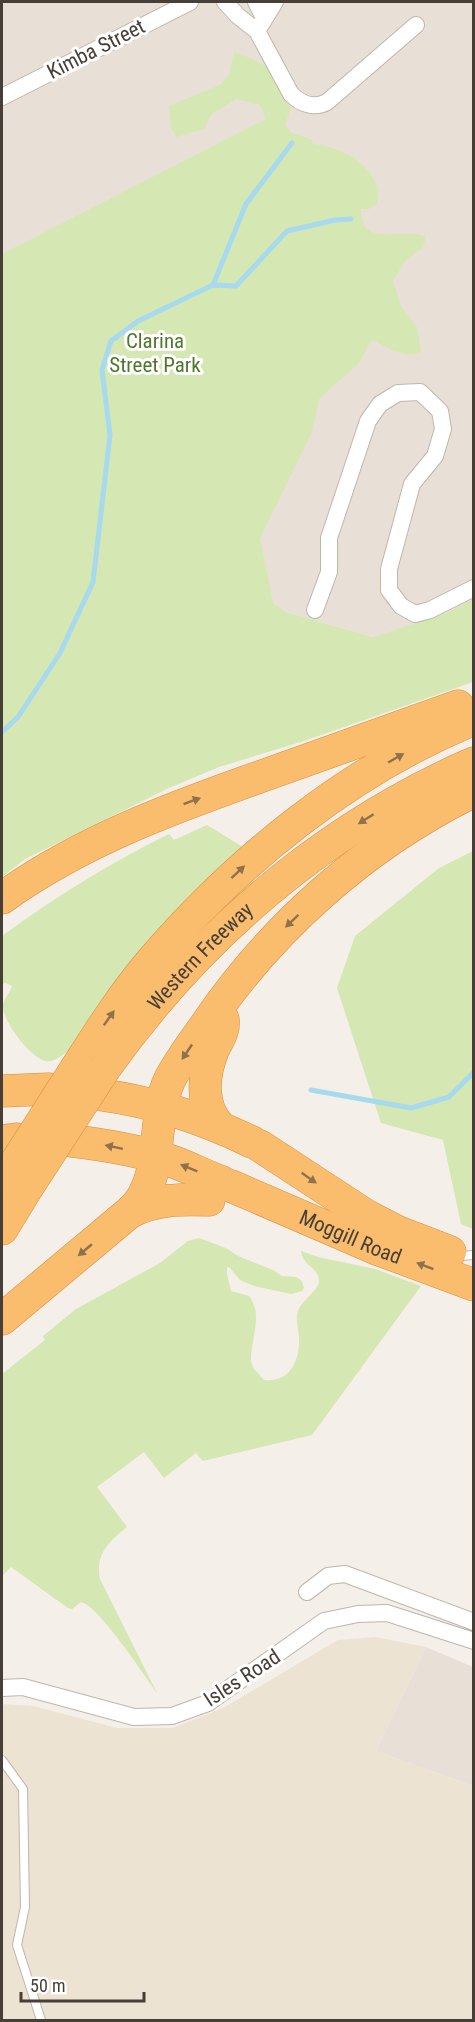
<svg xmlns="http://www.w3.org/2000/svg" width="475" height="2022" viewBox="0 0 475 2022" font-family="'Roboto Condensed',sans-serif">
<style>
.residential{fill:#e8e0d7}
.education{fill:#ece3d3}
.green{fill:#d5e7b2}
.lines{fill:none;stroke-linecap:round;stroke-linejoin:round}
.stream{stroke:#a7d9ef;stroke-width:5}
.lane-casing{stroke:#bfb6ab;stroke-width:10}
.street-casing{stroke:#bfb6ab;stroke-width:18}
.highway-casing{stroke:#da8f3d;stroke-width:33}
.lane{stroke:#fff;stroke-width:8}
.street{stroke:#fff;stroke-width:16}
.highway{stroke:#fabc6d;stroke-width:32}
.highway-bridge-casing{stroke:#da8f3d;stroke-width:33;stroke-linecap:butt}
.highway-bridge{stroke:#fabc6d;stroke-width:32}
.oneway{fill:#8f714d}
.labels{text-anchor:middle;dominant-baseline:central;stroke-width:6;stroke-linejoin:round;paint-order:stroke}
.street-label{font-size:21px;fill:#473f37;stroke:#fff}
.park-label{font-size:21px;fill:#50782b;stroke:#fff}
</style>
<rect width="100%" height="100%" fill="#f4efe9"/>
<path class="residential" d="M2 2H473V638L373 637 267 607 260 538 311 139 291 132 2 255Z
M426 1647 473 1667V1786L376 1751Z"/>
<path class="education" d="M375 1637 426 1647 376 1751 473 1786V2020H2V1704L33 1706 117 1728H173L223 1708 338 1640Z"/>
<path class="green" d="M234 52C270 64 273 71 293 103L285 125 291 132 311 139 313 144C339 147 367 160 377 186 379 191 377 199 377 204L369 209H361C361 251 403 225 426 237L423 247 405 261 393 281 401 306 417 327 421 352C404 359 387 348 372 339L359 363 319 399 312 432 260 538 273 603 285 612 373 637 447 613 473 599V682L307 740 219 767 169 788 25 859 2 877V254L266 119 260 105 236 99 212 114 204 129 176 137 171 127 169 106 220 85 229 75Z
M207 825 243 847 84 1035C75 1043 63 1059 50 1061 35 1065 3 1022 3 1007 3 998 10 994 12 986L6 983 2 984V936C55 897 110 863 169 834L174 840Z
M473 851V1229L461 1224 443 1140 381 1123 337 988 355 936 439 868Z
M199 1238 226 1248 238 1256 273 1270 282 1276 296 1277 302 1281 304 1288 302 1291 291 1294 254 1286 240 1280 230 1268 227 1267V1274L231 1291 249 1296C264 1314 250 1341 251 1362L254 1369 264 1380C290 1383 300 1361 299 1338 299 1329 295 1320 298 1311 303 1299 319 1290 319 1281 319 1267 302 1266 301 1251L318 1257 375 1269 421 1286 312 1435 203 1461 196 1453 164 1478 144 1452 97 1487 127 1527C108 1542 95 1555 100 1579L157 1693C145 1676 97 1604 81 1602L72 1609 68 1608 11 1567 2 1576V1374L45 1340 43 1336 76 1309 160 1263 188 1241Z"/>
<g class="lines">
<path class="stream" d="M213 285 236 286 287 231 335 220 351 219
M2 732 18 717 60 653 93 582 110 435 102 370 111 341 138 321 213 285 246 204 292 143
M311 1090 411 1108 449 1097 474 1072"/>
<defs>
<path id="lane" d="M460 1256 474 1255
M2 1760 23 1789 25 1907 17 1945 41 2020"/>
<path id="street" d="M225 2 238 16 257 31 291 94C301 104 314 109 327 102L416 25
M256 2 264 18
M257 31 275 2
M2 97 190 2
M315 610 329 572V538L368 421 380 404 398 393 420 392 440 411 443 429 435 456 412 484 389 569V590L401 606 415 614 430 610 474 588
M307 1592 328 1576 345 1574 474 1622
M2 1688 23 1687 134 1717 172 1716 208 1703 324 1621 358 1614 387 1613 474 1641"/>
<g id="highway">
<path d="M2 898C81 841 174 807 265 775 330 752 394 729 458 706"/>
<path d="M77 1067C100 1031 123 995 150 963 237 861 349 770 474 719"/>
<path id="s1" d="M105 1068C199 936 324 828 474 763"/>
<path d="M2 1091 49 1089"/>
<path d="M102 1095C155 1102 204 1119 252 1142"/>
<path d="M220 1127C200 1106 203 1075 213 1050 218 1039 225 1031 223 1019"/>
<path d="M2 1141 17 1139"/>
<path d="M72 1141C107 1145 141 1151 174 1162 190 1168 206 1176 222 1182"/>
<path d="M260 1146 367 1216 398 1232 450 1252"/>
<path id="s2" d="M231 1186 377 1249 474 1285"/>
<path d="M130 1212C155 1199 181 1199 209 1200"/>
<path d="M2 1229 27 1188"/>
<path d="M2 1319 130 1212C135 1207 141 1201 144 1194 162 1162 153 1114 170 1079 180 1060 193 1043 205 1026 272 927 366 844 474 791"/>
</g>
</defs>
<use href="#lane" class="lane-casing"/>
<use href="#street" class="street-casing"/>
<use href="#highway" class="highway-casing"/>
<use href="#lane" class="lane"/>
<use href="#street" class="street"/>
<use href="#highway" class="highway"/>
<defs>
<path id="highway-bridge" d="M2 1184 77 1067
M27 1188 105 1068"/>
</defs>
<use href="#highway-bridge" class="highway-bridge-casing"/>
<use href="#highway-bridge" class="highway-bridge"/>
</g>
<defs><path id="oneway-solid" d="M-6-.8H1V-3.2L6.5 0L1 3.2V.8H-6Z" transform="scale(1.5)"/></defs>
<g class="oneway">
<use href="#oneway-solid" transform="translate(396 758) rotate(-30)"/>
<use href="#oneway-solid" transform="translate(192 801) rotate(-20)"/>
<use href="#oneway-solid" transform="translate(366 819) rotate(148)"/>
<use href="#oneway-solid" transform="translate(238 872) rotate(-43)"/>
<use href="#oneway-solid" transform="translate(292 921) rotate(136)"/>
<use href="#oneway-solid" transform="translate(109 1018) rotate(-55)"/>
<use href="#oneway-solid" transform="translate(187 1052) rotate(124)"/>
<use href="#oneway-solid" transform="translate(114 1147) rotate(-168)"/>
<use href="#oneway-solid" transform="translate(189 1168) rotate(-158)"/>
<use href="#oneway-solid" transform="translate(309 1178) rotate(35)"/>
<use href="#oneway-solid" transform="translate(85 1250) rotate(140)"/>
<use href="#oneway-solid" transform="translate(425 1266) rotate(-159)"/>
</g>
<g class="labels">
<g class="street-label">
<text transform="translate(96 49) rotate(-27)">Kimba Street</text>
<text stroke="none"><textPath href="#s1" startOffset="147">Western Freeway</textPath></text>
<text stroke="none"><textPath href="#s2" startOffset="130">Moggill Road</textPath></text>
<text transform="translate(242 1678) rotate(-33)">Isles Road</text>
</g>
<g class="park-label">
<text x="155" y="341">Clarina<tspan x="155" dy="24">Street Park</tspan></text>
</g>
</g>
<rect width="475" height="2022" fill="none" stroke="#473f37" stroke-width="6"/>
<path d="M21 1992v9h123v-9" fill="none" stroke="#473f37" stroke-width="3"/>
<text x="30" y="1992" font-size="18" fill="#473f37" stroke="#ffffff" stroke-width="4.5" paint-order="stroke">50 m</text>
</svg>
